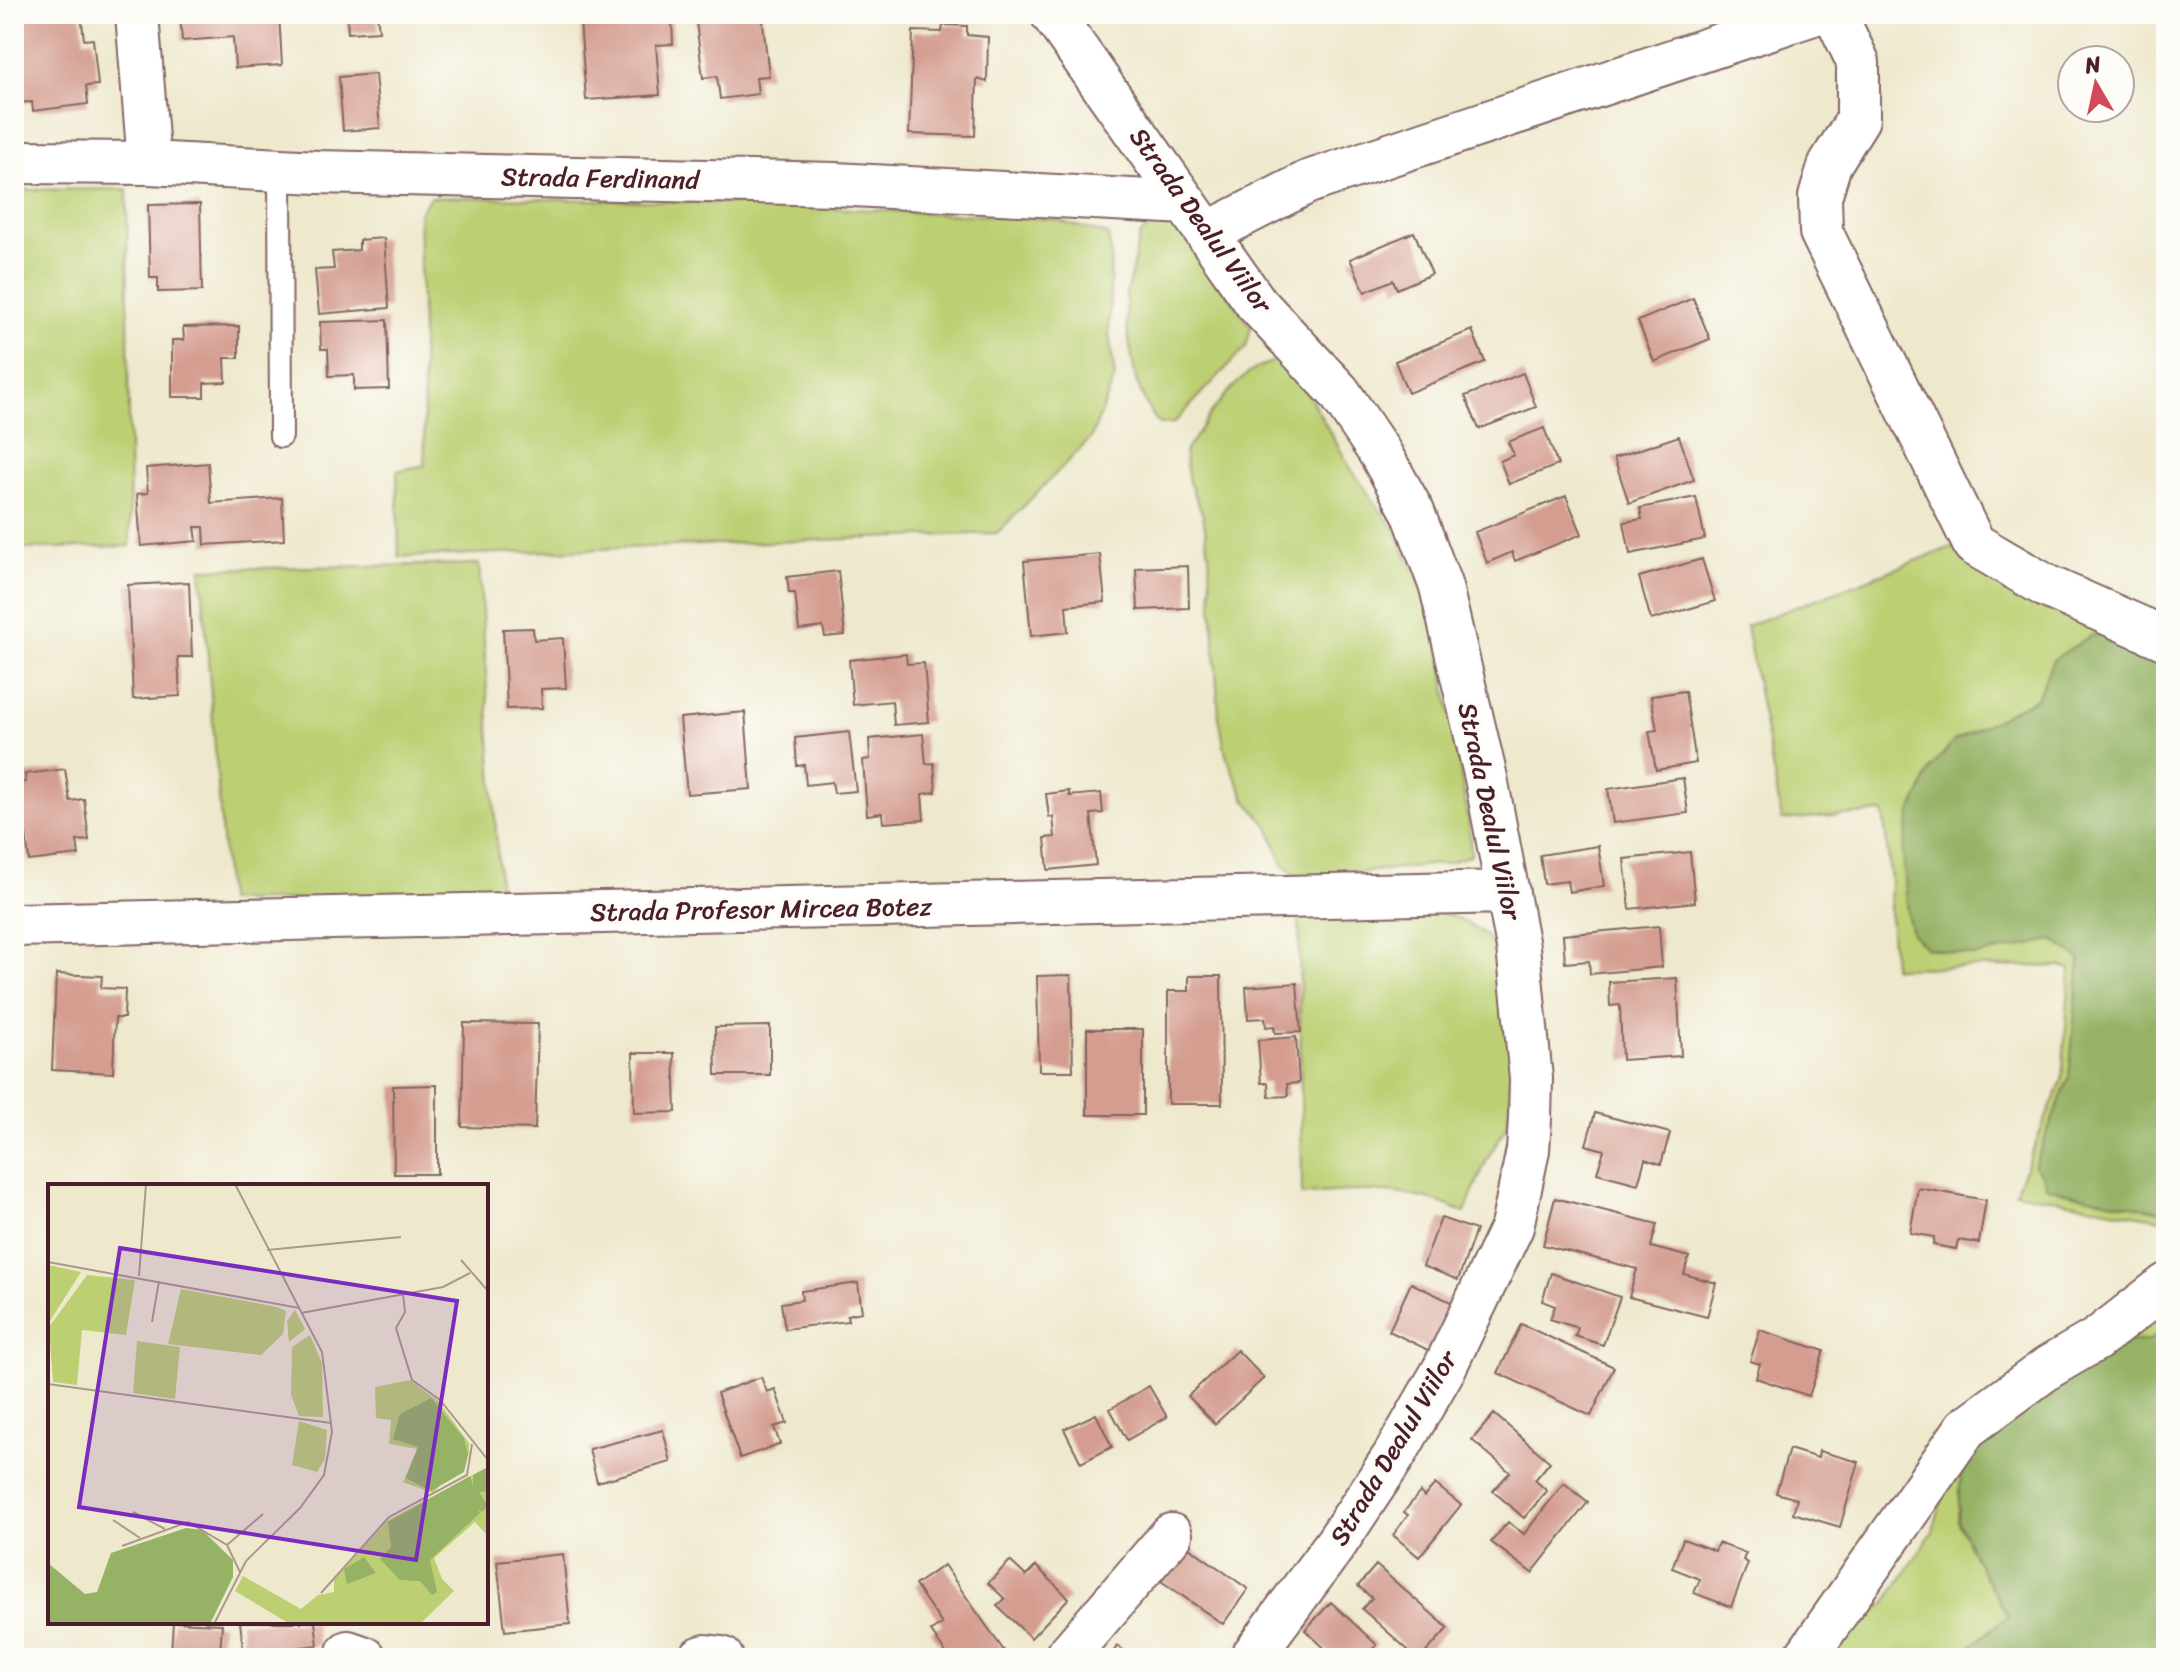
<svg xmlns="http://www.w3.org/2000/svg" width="2180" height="1672" viewBox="0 0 2180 1672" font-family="Sriracha,sans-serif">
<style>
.green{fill:#bcd073;stroke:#83784f;stroke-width:2}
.forest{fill:#95b265;stroke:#706848;stroke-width:2}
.building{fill:#d49d90}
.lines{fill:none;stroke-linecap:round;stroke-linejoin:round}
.lane-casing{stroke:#836563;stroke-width:26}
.street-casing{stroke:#836563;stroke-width:46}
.lane{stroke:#fff;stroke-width:22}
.street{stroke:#fff;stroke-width:42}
.labels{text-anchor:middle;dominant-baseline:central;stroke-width:7;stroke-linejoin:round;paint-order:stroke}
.street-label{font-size:26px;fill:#4a1f2b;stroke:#fdfcf7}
.inset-road{fill:none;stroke:#ac988c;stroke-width:2}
.view{fill:#7b2cbf;fill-opacity:0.15;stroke:#7b2cbf;stroke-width:4}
.inset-edge{fill:none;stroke:#4a1f2b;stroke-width:4}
</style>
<rect width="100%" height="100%" fill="#fdfcf7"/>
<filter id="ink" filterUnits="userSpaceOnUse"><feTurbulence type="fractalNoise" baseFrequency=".0125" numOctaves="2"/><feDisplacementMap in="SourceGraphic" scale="16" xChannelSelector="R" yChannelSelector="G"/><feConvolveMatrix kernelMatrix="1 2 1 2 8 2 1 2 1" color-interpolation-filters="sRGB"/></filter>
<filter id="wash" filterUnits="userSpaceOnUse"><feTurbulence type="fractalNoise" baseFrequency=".006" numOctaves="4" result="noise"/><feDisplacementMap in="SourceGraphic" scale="32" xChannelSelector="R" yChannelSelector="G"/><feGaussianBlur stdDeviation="1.8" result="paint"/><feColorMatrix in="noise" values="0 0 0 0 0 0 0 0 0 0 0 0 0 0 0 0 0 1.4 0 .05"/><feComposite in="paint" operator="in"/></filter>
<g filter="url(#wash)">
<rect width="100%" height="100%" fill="#eee8cc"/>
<path class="green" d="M127 189 130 546 14 549V190Z
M430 197 710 202 1053 219 1108 235 1111 254 1109 333 1115 377 1091 438 997 533 399 557 397 471 425 465 419 214Z
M1167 220 1182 228 1251 327 1246 347 1174 423 1159 424 1147 407 1136 380 1127 328 1126 295 1140 235 1152 223Z
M1287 357 1351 469 1392 526 1415 571 1440 651 1469 825 1471 855 1448 863 1298 879 1282 862 1269 827 1245 799 1226 755 1219 718 1209 554 1203 515 1189 482 1184 453C1204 424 1226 386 1257 368 1266 363 1277 360 1287 357Z
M1957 545 2166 653V1220L2015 1192 2062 1080 2070 969 2060 966 1893 968 1890 912 1891 881 1883 812 1782 820 1746 626Z
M479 564 500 895 227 901 201 569Z
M1299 910 1440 911C1455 918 1476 926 1488 938 1512 965 1517 1090 1506 1124 1503 1135 1494 1146 1489 1156 1479 1175 1472 1194 1465 1213 1414 1188 1357 1188 1302 1195Z
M2166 1294V1658H1814L1837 1627 1884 1605 1933 1531 1947 1480Z"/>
<path class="forest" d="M2111 633 2166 663V1212L2064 1192 2046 1186 2043 1177 2034 1166 2069 1077 2080 959 2053 940 1975 956 1926 948 1912 934 1908 917 1903 852 1911 813 1931 768 1954 741 2037 698 2053 660 2090 636Z
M2166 1327V1658H1956L2008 1616 1976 1561 1958 1521 1962 1457 1984 1430 2121 1341H2150Z"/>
<g id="blocks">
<path class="building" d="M14 14H81L84 40 93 39 98 85 86 86 88 104 33 111 32 102 14 103Z
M180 14H279L282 65 235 68 233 37 182 41Z
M325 14H377L379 31 348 33 347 18 325 20Z
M656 14 657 20 672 19 673 44 656 45 660 95 586 100 580 20Z
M695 14H762L769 76 756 77 758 94 720 99 717 76 703 78Z
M943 25 967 26V35L988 37 987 82 977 79 975 136 909 134 913 31 942 32Z
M375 74 380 128 343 131 339 77Z
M200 204 202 291 158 292V278H150L148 205Z
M1414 232 1432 274 1397 289 1393 280 1365 292 1350 259Z
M384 238 389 308 319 314 315 270 334 269 332 252 359 250V240Z
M1693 298 1710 339 1654 362 1638 321Z
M387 320 389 389 354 390V375L329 376 328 349H321L320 322Z
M239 326V358H225L226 382 204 383V397H172V340H184L183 327Z
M1472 330 1485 362 1408 393 1395 361Z
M1523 373 1536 407 1479 429 1465 396Z
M1544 428 1558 465 1509 484 1500 461 1514 455 1508 442Z
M1679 436 1694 480 1629 503 1614 458Z
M208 463 211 503 282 498 284 540 205 545 204 527H195L197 541 141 546 137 494 148 493 146 468Z
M1566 496 1582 534 1515 561 1512 552 1487 563 1475 532Z
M1696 497 1705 539 1630 554 1624 522 1642 519 1640 508Z
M1100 554 1105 602 1066 606 1068 632 1031 636 1024 561Z
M1702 559 1715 601 1651 620 1639 577Z
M1188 566 1189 608 1138 610 1136 568Z
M838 571 845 635 825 637 823 627 799 630 795 593H789L787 577Z
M189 582 192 657H178L180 696 133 699 128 585Z
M533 628 534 640 563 638 566 688 541 689 542 708 507 709 503 629Z
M906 654 907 664 924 663 929 722 894 725 892 701 853 705 849 660Z
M1685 691 1696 763 1656 770 1649 731 1657 730 1651 696Z
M745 712 751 789 687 794 680 718Z
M849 732 856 791 834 793 832 782 806 785 804 765 797 766 795 738Z
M923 734 926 764 934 763 936 792 922 794 924 820 883 823 882 813 867 815 863 760 870 759 869 739Z
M65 769 70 801 84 799 89 840 77 841 79 855 29 861 26 834 14 836V783L26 782 25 774Z
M1683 778 1688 813 1613 823 1608 789Z
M1069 791V796L1101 793 1103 813 1091 814 1096 865 1048 870 1045 838 1055 837 1053 817H1049L1046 794Z
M1598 846 1604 886 1569 892 1567 881 1544 884 1540 855Z
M1690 852 1695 902 1630 909 1624 859Z
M1659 926 1662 967 1590 974 1589 961 1565 963 1563 935Z
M56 974 102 976 101 988 125 989 124 1018H115L113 1073 52 1070Z
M1071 975 1073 1071H1039L1037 976Z
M1189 976H1221L1222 1104H1168V991H1189Z
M1677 978 1681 1056 1622 1060 1620 1005 1610 1006 1609 982Z
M1297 983 1301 1032 1275 1033 1274 1026 1266 1027 1265 1018 1248 1019 1246 987Z
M464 1023 538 1024 535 1129 462 1127Z
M770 1026V1075H716L715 1027Z
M1087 1029H1143V1115H1087Z
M1296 1037 1299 1083 1287 1084 1288 1096 1269 1097 1268 1083H1261L1258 1040Z
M633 1053H674L676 1112 634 1113Z
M437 1085V1174H394L393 1086Z
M1595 1113 1670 1133 1661 1164 1645 1159 1638 1184 1597 1173 1604 1150 1586 1145Z
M1918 1188 1986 1200 1979 1243 1958 1240 1956 1249 1933 1245 1934 1237 1910 1233Z
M1555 1198 1657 1224 1651 1247 1689 1257 1684 1274 1716 1283 1707 1317 1629 1297 1637 1269 1543 1245Z
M1441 1218 1476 1230 1458 1280 1423 1266Z
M1551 1273 1620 1297 1603 1345 1575 1336 1578 1328 1550 1319 1555 1306 1542 1301Z
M858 1283 862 1312 847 1315 848 1321 785 1329 781 1303 802 1300 801 1291Z
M1411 1283 1453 1303 1430 1351 1389 1331Z
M1521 1324 1614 1367 1591 1416 1498 1373Z
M1760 1330 1824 1351 1809 1396 1756 1378 1760 1364 1750 1361Z
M1237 1350 1264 1378 1215 1424 1188 1396Z
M761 1377 767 1392 775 1389 787 1423 774 1427 780 1444 740 1458 717 1393Z
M1149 1386 1167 1417 1127 1440 1110 1409Z
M1096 1414 1112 1447 1081 1463 1064 1429Z
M1494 1414 1550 1462 1535 1480 1547 1491 1524 1518 1493 1491 1510 1472 1472 1440Z
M663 1430 671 1462 597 1482 589 1449Z
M1789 1449 1818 1458 1819 1451 1859 1462 1840 1527 1793 1513 1797 1499 1776 1493Z
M1564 1483 1588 1502 1532 1573 1491 1542 1508 1522 1524 1534Z
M1435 1484 1461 1505 1419 1557 1393 1535 1408 1515 1404 1512 1420 1492 1424 1497Z
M1683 1539 1715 1551 1718 1543 1746 1553 1743 1560 1748 1563 1731 1607 1694 1593 1700 1579 1672 1568Z
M1186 1545 1248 1589 1223 1624 1161 1581Z
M563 1554 570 1624 505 1631 497 1561Z
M1010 1561 1026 1576 1036 1566 1069 1598 1031 1638 997 1606 1005 1599 988 1583Z
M944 1565 1009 1658H949L931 1631 942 1624 915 1585Z
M1376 1565 1448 1628 1421 1658H1417L1362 1609 1372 1598 1358 1586Z
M1331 1602 1377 1645 1366 1658H1335L1305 1630Z
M173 1622 222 1624 220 1655 171 1653Z
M240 1622H315L318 1645 244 1655Z
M1117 1646 1136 1658H1110Z"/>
</g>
</g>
<g filter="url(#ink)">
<use href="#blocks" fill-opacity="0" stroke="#836563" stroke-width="2"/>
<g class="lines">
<defs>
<path id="lane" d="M280 170 281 436"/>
<path id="street" d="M137 14 149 163
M1052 14 1256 303 1339 392 1380 453 1413 512 1441 587 1486 778 1518 947 1531 1079 1530 1119 1528 1150 1512 1227 1444 1369 1394 1456 1337 1542 1251 1658
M1835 14 1858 62V119L1830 164 1820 197 1821 232 1974 544 2046 586 2166 639
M14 162 149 163 318 172 835 184 1186 203
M1208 233 1308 182 1813 14
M14 925 1508 892
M348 1652 365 1658
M700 1658 706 1656 722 1658
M1065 1658 1171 1535
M1805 1658 1966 1428 2049 1367 2097 1339 2166 1285"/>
</defs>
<use href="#lane" class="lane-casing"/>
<use href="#street" class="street-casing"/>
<use href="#lane" class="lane"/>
<use href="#street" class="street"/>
</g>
</g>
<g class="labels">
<g class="street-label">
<text transform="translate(600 178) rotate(1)">Strada Ferdinand</text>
<text transform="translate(1201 220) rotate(54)">Strada Dealul Viilor</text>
<text transform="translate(1490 811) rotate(78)">Strada Dealul Viilor</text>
<text transform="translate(761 909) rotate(-1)">Strada Profesor Mircea Botez</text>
<text transform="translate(1393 1448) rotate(-59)">Strada Dealul Viilor</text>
</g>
</g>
<g transform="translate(48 1184)">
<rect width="440" height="440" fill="#eee8cc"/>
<path d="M0 81 33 88 0 140ZM39 91 87 96 78 151 34 146 29 201 5 198 1 143ZM133 105 229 123 238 127 235 150 213 171 120 160ZM247 126 257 145 241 158 239 137ZM262 151 274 179 275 233 251 232 243 211 244 163ZM89 157 132 163 127 215 85 209ZM362 196 390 217 421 259V270L385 309 355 298 369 265 341 260 343 236 328 234 327 203ZM251 237 279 246 277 275 269 288 244 281ZM440 283V352L427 338 386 374 394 395 406 407 372 440H242L187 407 195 392 253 425 270 411 286 408V395L340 336Z" fill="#bcd073"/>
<path d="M383 214 416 254 420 271 416 288 383 307 358 294 370 263 345 255 352 230ZM440 283V307L431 308 440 322 434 328 430 325 432 329 382 376 389 408 384 411 372 397 352 396 332 375 343 363 340 338 422 292 425 302V291ZM138 344 154 346 185 376V393L162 440H0V379L37 410 49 408 63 369ZM316 373 328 389 299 400 296 385Z" fill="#95b265"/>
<path class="inset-road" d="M219 66 353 53M413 76 440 107M0 78 251 124M91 92 98 0M355 110 357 128 348 144 364 196 392 216 440 276M253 129 395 103 422 89M104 138 111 97M0 200 283 239M85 328 117 345M65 336 92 354M179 361 215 330M74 362 140 338 179 361 192 388M273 409 341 333 419 291 424 260M166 440 198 377 252 324 276 291 284 248 274 168 187 0"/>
<path class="view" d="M72 64 409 117 368 376 31 323Z"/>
<rect width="440" height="440" class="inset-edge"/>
</g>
<rect width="2180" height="1672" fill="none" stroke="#fdfcf7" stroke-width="48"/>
<g transform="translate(2096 84) rotate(351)"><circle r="38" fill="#fdfcf7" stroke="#b5a4a5" stroke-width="2"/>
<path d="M0-6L14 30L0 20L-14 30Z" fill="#d1495b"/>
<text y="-12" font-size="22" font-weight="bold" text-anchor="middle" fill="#4a1f2b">N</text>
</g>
</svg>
